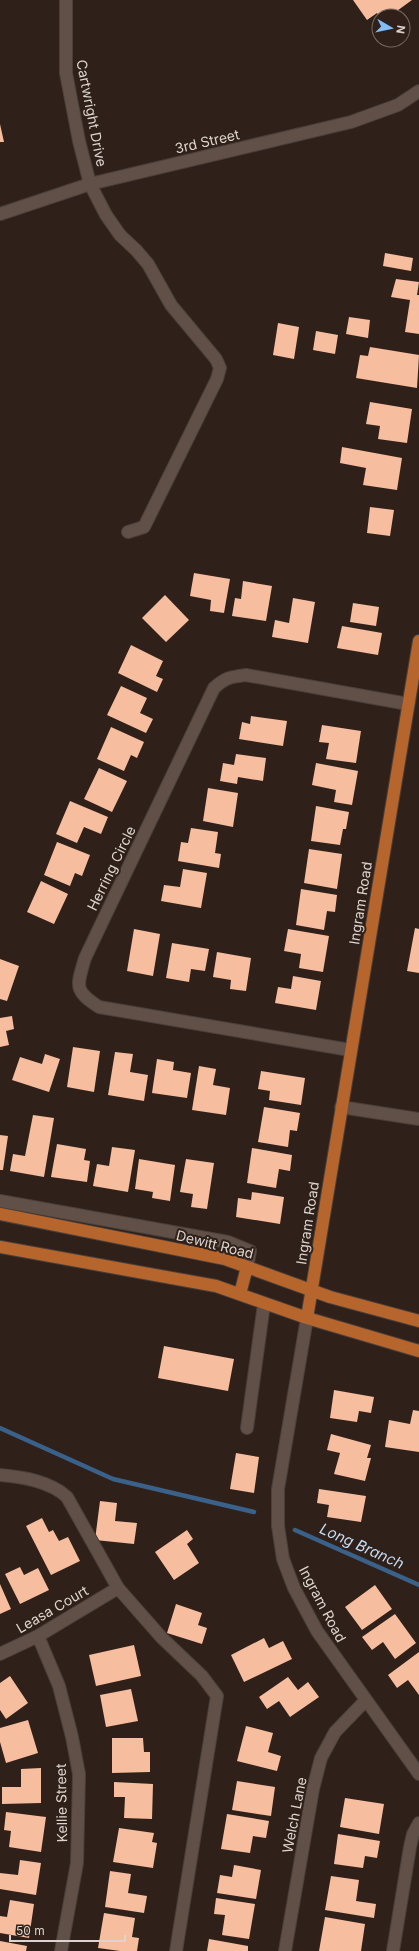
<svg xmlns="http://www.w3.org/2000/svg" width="419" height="1951" viewBox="0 0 419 1951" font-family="Inter,sans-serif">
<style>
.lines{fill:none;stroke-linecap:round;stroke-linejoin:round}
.stream{stroke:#3a6189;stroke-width:4.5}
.building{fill:#f7bd9f}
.minor-casing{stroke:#4a3f3a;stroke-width:14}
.major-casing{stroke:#4a3f3a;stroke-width:14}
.minor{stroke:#605048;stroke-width:12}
.major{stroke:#b6652c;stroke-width:12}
.labels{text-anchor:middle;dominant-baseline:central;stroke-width:4;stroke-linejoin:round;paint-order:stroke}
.street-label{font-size:14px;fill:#ddd4cf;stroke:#2f211a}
.water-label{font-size:15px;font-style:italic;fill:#c5ddf6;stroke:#2f211a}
</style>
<rect width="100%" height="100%" fill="#2f211a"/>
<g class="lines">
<path class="stream" d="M0 1428 113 1479 254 1512
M295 1530 419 1585"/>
</g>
<path class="building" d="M353 0H412L390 16H379L377 13 367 20Z
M0 124 4 142H0Z
M385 253 413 258 411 271 383 266Z
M396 279 419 282 417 295H419V334L405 332 410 300 391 297Z
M349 317 370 320 368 338 346 334Z
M278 323 299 327 294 359 273 355Z
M316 331 338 335 335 354 313 350Z
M370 347 419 355 417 388 356 378 360 355 368 356Z
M370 402 412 409 407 443 378 439 380 426 366 424Z
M342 447 402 458 397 490 363 485 366 468 340 463Z
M370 507 394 510 390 536 367 533Z
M194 573 230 579 224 613 210 611 211 600 190 596Z
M243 581 272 586 266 621 232 616 235 598 241 599Z
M165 595 189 620 166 642 142 618Z
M293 598 315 602 308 643 272 637 275 620 289 623Z
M353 603 379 607 376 626 350 622Z
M342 626 382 633 378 655 337 648Z
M131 645 163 661 156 676 163 679 157 692 118 673Z
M121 686 147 698 140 713 153 719 146 733 107 715Z
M251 716 287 721 283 746 239 739 242 722 250 724Z
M322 725 361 731 356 763 326 759 329 743 319 742Z
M111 727 144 742 137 758 131 755 124 771 97 759Z
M236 754 266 758 263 781 238 777 237 784 220 781 223 763 234 765Z
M316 763 358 771 352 805 334 802 336 790 312 785Z
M99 768 127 781 112 812 84 799Z
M208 788 238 793 233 827 203 821Z
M70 801 108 817 101 834 84 827 77 843 56 834Z
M316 806 349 812 346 829H343L340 845 311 841Z
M191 828 218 832 215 853 221 854 219 868 178 861 181 842 188 843Z
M57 842 90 855 82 876 75 873 70 886 44 875Z
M309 849 342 854 337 889 304 883Z
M183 869 207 873 201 908 161 901 164 885 180 887Z
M41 881 68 894 54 924 27 912Z
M301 889 337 895 335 912 327 911 324 930 296 925Z
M415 928 419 929V973L407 971Z
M134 929 160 934 153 976 127 971Z
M288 929 329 936 323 972 299 968 301 954 284 951Z
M172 943 209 949 205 971 191 969 189 982 166 978Z
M217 952 251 958 246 991 230 989 231 980 213 977Z
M0 959 19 966 7 1001 0 999Z
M293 976 321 981 316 1010 275 1003 278 987 291 989Z
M12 1016 14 1029 6 1031 9 1045 0 1047V1018Z
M73 1047 100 1051 94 1092 67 1087Z
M115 1052 133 1054 130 1072 148 1075 144 1101 108 1095Z
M45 1054 60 1059 49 1092 12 1080 20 1057 42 1064Z
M157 1059 174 1062 173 1070 191 1073 187 1098 152 1093Z
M199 1066 216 1069 213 1085 230 1088 226 1115 192 1110Z
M261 1071 305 1078 301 1105 269 1100 270 1091 258 1089Z
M264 1107 300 1113 297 1131 290 1130 288 1147 258 1142Z
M33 1115 54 1118 44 1177 10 1171 13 1154 25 1156Z
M0 1135 8 1136 3 1170H0Z
M57 1144 86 1149 84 1160 90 1161 87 1182 51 1177Z
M112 1147 135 1150 128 1192 93 1186 97 1164 109 1166Z
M252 1148 292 1155 290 1171 279 1169 276 1188 247 1183Z
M139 1159 175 1165 170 1201 152 1198 153 1192 135 1189Z
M186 1159 214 1163 207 1209 191 1207 193 1194 180 1192Z
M252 1192 284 1197 280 1224 236 1217 238 1198 251 1200Z
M164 1346 234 1359 228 1391 158 1378Z
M334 1390 374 1397 371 1413 359 1411 357 1422 330 1418Z
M413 1410 419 1411V1452L385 1447 389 1420 410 1424Z
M331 1434 371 1445 367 1458H371L365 1481 334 1474 340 1453 327 1450Z
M236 1453 259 1457 254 1493 230 1489Z
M319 1489 366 1496 361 1522 327 1517 329 1505 317 1503Z
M100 1501 117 1503 115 1521 137 1523 134 1544 95 1540Z
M42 1518 49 1532 53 1530 59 1541 68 1537 80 1561 51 1575 26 1526Z
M187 1530 193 1539 187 1544 199 1563 174 1580 155 1552Z
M20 1567 24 1575 38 1568 49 1590 20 1604 5 1574Z
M0 1584 11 1609 0 1614Z
M375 1585 392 1609 362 1630 345 1607Z
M176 1604 202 1613 198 1625 207 1628 202 1644 167 1633Z
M395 1614 416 1643 395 1659 383 1642 372 1650 362 1637Z
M264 1638 269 1648 283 1641 292 1659 244 1682 231 1655Z
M134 1645 141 1676 96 1686 89 1655Z
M419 1652V1695L408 1680 397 1688 388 1675Z
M10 1676 28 1703 6 1719 0 1710V1683Z
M288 1677 298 1690 308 1682 319 1697 290 1717 279 1701 267 1709 259 1697Z
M131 1689 138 1721 106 1727 100 1695Z
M28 1720 38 1753 6 1763 0 1742V1728Z
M246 1726 273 1733 268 1752 281 1756 277 1771 237 1761Z
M112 1738H143L144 1752H150V1772L112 1773Z
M41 1768V1803L2 1804V1787H21V1769Z
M237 1781 275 1787 271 1816 232 1810Z
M114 1782 153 1784 152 1819 124 1818 125 1797H114Z
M345 1798 384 1804 379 1834 340 1827Z
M6 1812 46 1817 41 1852 9 1847 11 1831 4 1830Z
M227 1814 269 1821 266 1838 253 1836 250 1853 221 1849Z
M119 1828 154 1833 152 1842 157 1843 153 1868 113 1862Z
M338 1834 380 1841 377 1858 365 1856 363 1868 334 1864Z
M20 1860 41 1863 36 1895 0 1889V1873L18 1875Z
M234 1865 261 1870 256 1899 217 1893 220 1875 232 1877Z
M110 1871 131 1874 128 1893 147 1896 144 1913 105 1907Z
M331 1876 359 1880 356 1901 376 1904 374 1918 325 1910Z
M216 1898 255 1904 249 1939 222 1935 225 1915 214 1914Z
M10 1900 34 1904 29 1938 0 1933V1916L7 1917Z
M104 1913 135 1918 132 1937 139 1938 137 1951H120L98 1948Z
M325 1917 365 1924 361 1951H319Z
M209 1939 248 1946V1951H207Z
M0 1941 27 1946 26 1951H0Z"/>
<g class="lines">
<defs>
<path id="minor" d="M66 0V73L79 141 90 184 106 215 120 235 136 250 148 264 171 305 216 359 220 368 217 379 144 527 128 532
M0 214 90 184 351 122 398 105 419 91
M350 1050 99 1007C73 990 77 986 85 958L214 688C226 677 231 677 246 675L408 704
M341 1107 419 1119
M0 1201 228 1242 250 1251 247 1267
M307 1318 278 1489V1526L283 1559 294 1588 317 1631 419 1774
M247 1428 264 1304
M0 1475C22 1477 50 1481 67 1497L118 1588 162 1638 202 1676 217 1696 176 1951
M38 1636 59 1686 72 1737 79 1774 77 1863 61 1951
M0 1654 38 1636 118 1588
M285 1951 313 1789 321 1758 335 1732 366 1700
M393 1951 410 1847 413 1834 419 1823"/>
<path id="major" d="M0 1214 225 1259 330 1297 419 1321
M0 1247 216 1286 307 1318 419 1351
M240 1294 247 1267
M307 1318 419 641"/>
</defs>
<use href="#minor" class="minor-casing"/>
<use href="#major" class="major-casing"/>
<use href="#minor" class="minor"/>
<use href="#major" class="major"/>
</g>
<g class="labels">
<g class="street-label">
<text transform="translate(92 113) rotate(79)">Cartwright Drive</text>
<text transform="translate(207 141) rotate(-13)">3rd Street</text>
<text transform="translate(111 868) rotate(-64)">Herring Circle</text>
<text transform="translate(360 903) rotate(-81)">Ingram Road</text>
<text transform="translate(307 1223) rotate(-81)">Ingram Road</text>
<text transform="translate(215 1244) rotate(14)">Dewitt Road</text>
<text transform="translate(323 1604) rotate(62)">Ingram Road</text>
<text transform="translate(52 1609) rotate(-30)">Leasa Court</text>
<text transform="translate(61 1803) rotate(-91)">Kellie Street</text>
<text transform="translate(294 1815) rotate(-79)">Welch Lane</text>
</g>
<g class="water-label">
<text transform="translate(362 1546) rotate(24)">Long Branch</text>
</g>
</g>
<g transform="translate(391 28) rotate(99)"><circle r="19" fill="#2f211a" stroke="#756962"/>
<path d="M0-3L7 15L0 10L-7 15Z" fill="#81bdfa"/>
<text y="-6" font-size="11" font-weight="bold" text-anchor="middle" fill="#ddd4cf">N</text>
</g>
<path d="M10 1935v6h115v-6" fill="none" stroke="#ddd4cf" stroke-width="2"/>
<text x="16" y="1935" font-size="12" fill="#ddd4cf" stroke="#2f211a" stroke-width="3" paint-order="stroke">50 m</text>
</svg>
